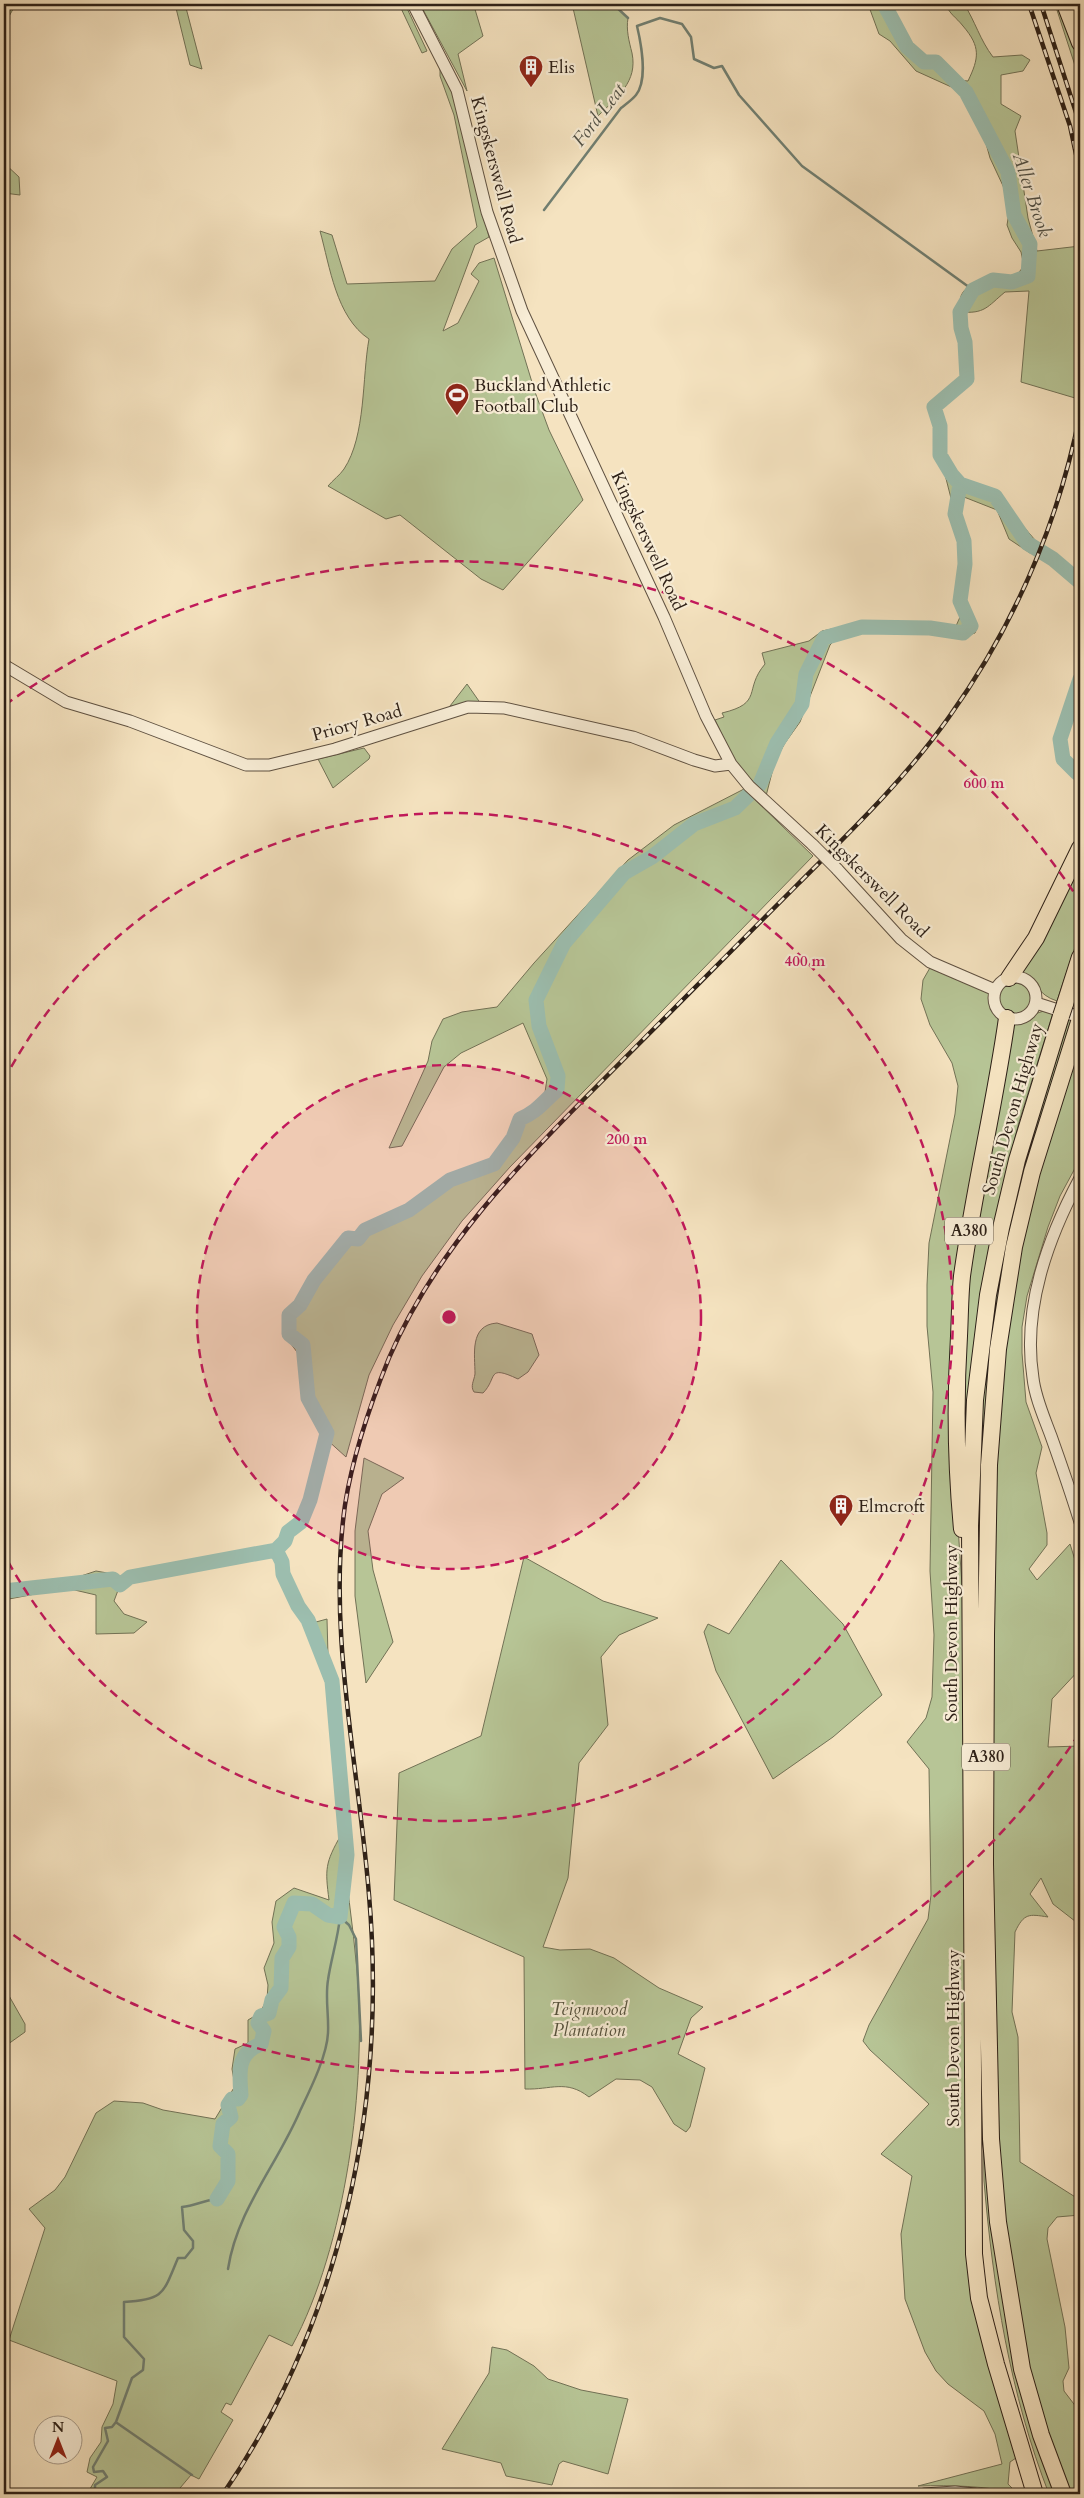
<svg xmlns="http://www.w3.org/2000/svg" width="1084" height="2498" viewBox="0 0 1084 2498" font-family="Cardo,serif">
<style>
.green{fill:#b7c596;stroke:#727256}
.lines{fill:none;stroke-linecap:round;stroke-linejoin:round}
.stream{stroke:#707f72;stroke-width:2.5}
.river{stroke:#9cbeaf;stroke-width:15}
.minor-casing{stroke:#5f5141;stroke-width:13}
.highway-casing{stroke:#2d2017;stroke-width:18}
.minor{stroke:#f8edd6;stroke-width:11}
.highway{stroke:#f5e3c0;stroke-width:16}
.rail-casing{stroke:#2d2017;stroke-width:4.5}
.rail{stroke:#f8edd6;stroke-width:2.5;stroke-dasharray:8;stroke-linecap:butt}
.minor-bridge-casing{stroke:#5f5141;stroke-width:13;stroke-linecap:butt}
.highway-bridge-casing{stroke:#2d2017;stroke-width:18;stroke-linecap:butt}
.minor-bridge{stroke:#f8edd6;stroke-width:11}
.highway-bridge{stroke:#f5e3c0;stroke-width:16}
.ring{fill:none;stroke:#c2185b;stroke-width:2.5;stroke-dasharray:9 6}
.labels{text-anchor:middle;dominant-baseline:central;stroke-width:4.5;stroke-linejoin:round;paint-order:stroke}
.shield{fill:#f8edd6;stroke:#6a5e50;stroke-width:1}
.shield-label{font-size:16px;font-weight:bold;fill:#2d2017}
.poi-label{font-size:18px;fill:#2d2017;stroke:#f8edd6;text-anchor:start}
.street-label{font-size:18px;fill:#2d2017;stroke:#f8edd6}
.park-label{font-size:18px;font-style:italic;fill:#56523d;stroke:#f8edd6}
.water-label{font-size:19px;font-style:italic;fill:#4e4f45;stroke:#f8edd6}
.centre{fill:#c2185b;stroke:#f8edd6;stroke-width:2.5}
.ring-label{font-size:15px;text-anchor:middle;font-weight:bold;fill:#c2185b;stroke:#f8edd6;stroke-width:4.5;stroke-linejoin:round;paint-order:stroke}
</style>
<rect width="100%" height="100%" fill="#f5e3c0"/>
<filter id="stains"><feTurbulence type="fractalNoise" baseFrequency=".004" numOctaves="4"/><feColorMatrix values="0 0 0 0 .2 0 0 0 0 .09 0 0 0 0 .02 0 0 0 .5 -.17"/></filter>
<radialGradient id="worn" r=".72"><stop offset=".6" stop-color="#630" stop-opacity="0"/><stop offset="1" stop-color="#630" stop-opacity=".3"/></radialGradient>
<path class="green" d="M4 4H16L4 25Z
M175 4H185L202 69 190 65Z
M399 4H405L427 51 422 53Z
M420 4H488L474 6 483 36 458 54 467 91Z
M539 4H613L628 18C626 30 629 41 632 53 638 82 617 97 598 116L573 8 550 9Z
M868 4H884L907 47 924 62 935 65 956 80 968 81C979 58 981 47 963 26 956 17 949 14 946 4H964C975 21 980 40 993 57L1022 55 1030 60 1023 71 1001 75V104L1021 116 1015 131 1028 218 1037 251 1080 246V365L1075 398 1021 382 1029 291 1005 292C987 307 985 314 960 312 961 308 960 301 961 296 968 278 1000 279 1015 277L1024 266 1021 252 1012 238 1007 225 1009 213 1004 188 990 158 982 129 958 90 916 71 890 41 879 34Z
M1055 4H1065L1080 42V81Z
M440 68 451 88 489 237 475 245 443 331 458 323 479 281 471 274 479 263 494 258 535 392 549 430 583 500 503 590 481 579 400 515 386 519 328 486C333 480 340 475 344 469 366 436 362 377 369 339 336 317 330 267 320 231L332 235 347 284 435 281 452 249 477 227 454 115 440 76Z
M4 163 19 177 20 195 4 193Z
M940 455 964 479 993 491 1035 540 1030 553 1009 539 997 510 964 497 955 514Z
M960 601 977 628 975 633 965 636 930 633 870 632 838 637 830 645 800 722 785 743 775 761 766 796 756 788 752 780 737 766 715 720 724 717 722 713C764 703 743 690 765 664L762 653 809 641 822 631 866 622 956 626 960 617Z
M467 684 481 704 450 706Z
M364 748 370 756 369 759 333 788 318 759Z
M744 789 813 856 510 1167 462 1221 422 1276 393 1325 369 1375 346 1457 325 1438 308 1405 300 1356 285 1336 289 1315 300 1305 314 1280 348 1238 358 1239 365 1230 409 1210 450 1180 494 1164 513 1138 520 1119 545 1092 547 1079 523 1023 461 1053 444 1067 402 1146 389 1148 428 1061 432 1041 443 1019 462 1012 497 1007 534 963 628 860 674 825Z
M1080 858V932L1057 1001C1037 995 1037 980 1020 976Z
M931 966 988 991 993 1011 1003 1021 980 1133 954 1469 964 1614 976 2207 988 2308 1019 2456 1010 2462 1008 2484 1017 2493C984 2486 952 2485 918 2486L1002 2464 995 2434 984 2411 948 2384 936 2371 925 2352 905 2299 901 2234 912 2176 881 2154 929 2104 870 2050 863 2041 869 2025 928 1919 931 1895 929 1769 907 1742 926 1718 932 1697 934 1635 930 1571 933 1392 927 1326V1285L929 1243 955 1114 958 1086 952 1063 930 1025 921 999 923 980Z
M999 999a16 16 0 1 1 32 0a16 16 0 1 1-32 0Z
M1047 1011 1053 1013 1019 1122 999 1201 966 1495 960 1451 966 1298 1011 1024C1025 1023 1034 1011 1047 1011Z
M1064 1016 1073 1020 993 1351 989 2179 1057 2494H1049C1010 2394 993 2288 984 2181L977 1685 976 1581 981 1390 1001 1228Z
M1080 1036V1159L1060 1196 1048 1227 1027 1296 1022 1327V1353L1026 1402 1042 1447 1036 1473 1047 1533V1545L1029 1569 1037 1580 1070 1544 1080 1576V1669L1052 1699 1048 1747 1080 1746V1925L1053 1904 1041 1878 1030 1894 1048 1917C1029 1914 1024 1913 1015 1932L1012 2012 1018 2037 1020 2162 1080 2200V2215L1057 2217 1048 2228 1047 2239 1065 2327 1069 2368 1063 2381 1064 2391 1080 2412V2494H1067L1029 2367 1007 2250 995 2104 990 1599 1001 1376 1019 1248 1039 1173Z
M497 1323 532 1334 539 1355 528 1372 518 1379C486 1364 498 1378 483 1393L474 1392C470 1386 474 1381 475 1374 475 1355 469 1325 497 1323Z
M364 1458 404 1478 382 1494 368 1531 373 1570 393 1642 366 1683 355 1596V1531Z
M524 1557 603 1601 658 1618 619 1635 601 1657 608 1725 579 1763 568 1878 543 1947 560 1950 590 1949 614 1958 659 1988 703 2007 691 2018 678 2054 705 2068 690 2127 686 2132 674 2124 652 2087 640 2080 616 2079 589 2097C566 2079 551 2090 525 2089L524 1957 394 1900 399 1773 481 1736Z
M781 1560 843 1624 882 1695 833 1737 773 1779 716 1671 704 1632 708 1624 729 1634Z
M96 1571 119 1575 120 1585 114 1601 124 1614 147 1622 134 1633 96 1634V1595L66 1588 4 1600V1587L72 1579Z
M327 1619 329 1692 305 1625Z
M341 1835C346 1880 353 1925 357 1971 367 2084 346 2246 292 2346L269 2335 231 2405 226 2403 221 2412 233 2420 199 2479 191 2475 175 2494H87L97 2477 87 2472 90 2458 101 2442 102 2427 113 2404 117 2381 9 2340 45 2228 29 2209 55 2190 65 2177 96 2113 114 2101 143 2103 163 2110 215 2119 235 2086 232 2069 235 2049 248 2043V2020L260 2013 267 1999 268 1985 264 1968 274 1943 272 1922 276 1901 294 1888 329 1900C325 1869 325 1863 341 1835Z
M4 1987 25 2024V2032L4 2047Z
M492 2347 507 2350 534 2366 548 2379 581 2390 628 2399 608 2474 563 2461 559 2464 552 2485 506 2476 501 2463 442 2449 489 2373Z"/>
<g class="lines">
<path class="stream" d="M613 4 628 18
M637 26 660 18 682 24 691 37 694 59 714 68 722 66 739 95 802 166 973 290
M544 210 621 108C626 104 632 100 636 95 648 80 641 43 637 26
M340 1917 349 1925 356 1939 361 2041
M228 2269C237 2210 277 2165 300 2111 310 2090 327 2056 328 2033 329 2015 325 1998 328 1980 331 1959 338 1938 340 1917
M117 2423 192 2475
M95 2494V2485L107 2477 103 2471 94 2472 93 2467 108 2441 105 2428 112 2427 116 2422 132 2378 143 2370 144 2359 124 2337V2302C165 2300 163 2293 178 2258H185L193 2248V2241L184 2230 182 2207C195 2206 204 2200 217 2199"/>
<path class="river" d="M884 4 907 47 924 62H936L966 92 1008 172 1014 215 1030 244 1028 276 1012 282 993 280 973 290 960 312 961 328 965 342 967 379 934 407 940 426V455L952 475 960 484 995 496 1027 543 1053 559 1080 582
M1077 773 1063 759 1060 739 1080 679
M4 1591 113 1579 120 1585 130 1577 276 1550
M217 2199 228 2181V2154L220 2146 223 2124 231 2117 228 2105 232 2099H238L241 2095C239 2072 237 2053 261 2044L264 2031 258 2023 261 2016 269 2013 272 2000 281 1988 282 1958 289 1947V1937L284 1927 294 1903 312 1904 328 1915 340 1917 347 1855 332 1681 308 1620 298 1606 283 1574 282 1562 276 1550 285 1541 288 1532 301 1522 310 1500 327 1433 308 1398 303 1345 289 1334V1315L300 1305 314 1280 348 1238 358 1239 365 1230 409 1210 450 1180 494 1164 513 1138 520 1119C538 1111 542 1103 557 1090L558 1076 539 1026 536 1000 564 943 624 873 652 857 694 824 735 808 760 784 777 743 802 704 806 674 824 638 862 627 930 628 963 633 971 626 960 601 965 564 964 541 955 514 960 484"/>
<defs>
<path id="minor" d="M413 4 457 90 487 212 522 311 664 617 706 716 731 764 749 786 813 845
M4 665 66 702 130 721 246 765H269L335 749 468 707 504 708 633 737 694 760 715 766 731 764
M837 869 901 939 930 962 995 990
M994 998a21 21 0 1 1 42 0a21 21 0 1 1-42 0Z
M1036 1003 1080 1017
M1080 1178C1048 1238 1022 1308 1033 1378 1035 1397 1044 1417 1051 1436 1061 1464 1071 1493 1080 1522
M924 2494 955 2492 975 2494"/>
<path id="highway" d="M1065 4 1080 43
M1009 978 1036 938 1080 848
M1065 1004 1080 957
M962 1529C956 1465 955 1401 959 1336 960 1316 960 1295 962 1276 974 1189 995 1104 1007 1018
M1035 2494 996 2364 979 2298 974 2254 970 1526 975 1400 988 1295 1001 1228 1017 1160 1061 1016
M1063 2494 1041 2435 1022 2369 998 2222 991 2139 985 1864 986 1635 989 1465 998 1349 1014 1247 1032 1172 1080 1019"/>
</defs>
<use href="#minor" class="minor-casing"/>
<use href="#highway" class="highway-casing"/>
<use href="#minor" class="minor"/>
<use href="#highway" class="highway"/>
<defs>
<path id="rail" d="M1029 4 1070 126 1080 173
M1041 4 1080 125
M223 2494C342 2321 387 2103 369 1895 359 1768 327 1631 345 1505 353 1454 370 1405 389 1358 435 1251 516 1167 597 1086 664 1018 731 951 798 884 851 831 906 778 949 717 1014 626 1058 524 1080 414"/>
</defs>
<use href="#rail" class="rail-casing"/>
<use href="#rail" class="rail"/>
<defs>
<path id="minor-bridge" d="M813 845 837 869"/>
<path id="highway-bridge" d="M1061 1016 1065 1004"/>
</defs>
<use href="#minor-bridge" class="minor-bridge-casing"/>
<use href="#highway-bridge" class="highway-bridge-casing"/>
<use href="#minor-bridge" class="minor-bridge"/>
<use href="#highway-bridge" class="highway-bridge"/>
</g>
<circle cx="449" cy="1317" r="252" fill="#c2185b" fill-opacity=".12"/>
<g class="ring">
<circle cx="449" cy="1317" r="252"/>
<path d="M4 1080A504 504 0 1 1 4 1554"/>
<path d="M1079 1734A756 756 0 0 1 5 1929M5 705A756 756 0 0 1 1079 900"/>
</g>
<defs>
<symbol id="building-pin" viewBox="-11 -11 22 30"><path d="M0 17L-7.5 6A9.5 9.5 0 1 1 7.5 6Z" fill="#8f2418" stroke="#f8edd6"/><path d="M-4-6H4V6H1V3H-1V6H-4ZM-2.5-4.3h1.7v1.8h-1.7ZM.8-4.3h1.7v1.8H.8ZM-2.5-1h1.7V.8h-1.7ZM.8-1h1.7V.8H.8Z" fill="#fff"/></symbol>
<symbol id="stadium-pin" viewBox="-11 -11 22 30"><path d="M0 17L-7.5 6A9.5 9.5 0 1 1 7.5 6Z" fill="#8f2418" stroke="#f8edd6"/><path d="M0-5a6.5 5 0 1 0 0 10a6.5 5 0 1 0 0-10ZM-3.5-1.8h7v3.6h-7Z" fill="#fff"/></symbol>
</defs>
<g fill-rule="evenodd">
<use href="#building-pin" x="517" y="53" width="28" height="38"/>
<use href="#stadium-pin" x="443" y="381" width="28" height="38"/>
<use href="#building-pin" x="827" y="1492" width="28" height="38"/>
</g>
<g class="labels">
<g class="shield">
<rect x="945" y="1217.5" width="48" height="27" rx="4"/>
<rect x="962" y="1743.5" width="48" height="27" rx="4"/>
</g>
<g class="shield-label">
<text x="969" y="1231">A380</text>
<text x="986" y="1757">A380</text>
</g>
<g class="poi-label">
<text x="548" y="67">Elis</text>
<text x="474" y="385">Buckland Athletic<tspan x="474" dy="21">Football Club</tspan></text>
<text x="858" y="1506">Elmcroft</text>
</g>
<g class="street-label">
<text transform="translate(496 170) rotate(75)">Kingskerswell Road</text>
<text transform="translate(648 541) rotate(65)">Kingskerswell Road</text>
<text transform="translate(357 723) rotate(-16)">Priory Road</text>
<text transform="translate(872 881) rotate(45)">Kingskerswell Road</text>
<text transform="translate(1013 1109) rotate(-74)">South Devon Highway</text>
<text transform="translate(951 1633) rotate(-90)">South Devon Highway</text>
<text transform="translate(953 2038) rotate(-90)">South Devon Highway</text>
</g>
<g class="park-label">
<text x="589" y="2009">Teignwood<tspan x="589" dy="21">Plantation</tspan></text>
</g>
<g class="water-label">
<text transform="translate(599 115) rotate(-52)">Ford Leat</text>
<text transform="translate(1032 195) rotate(72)">Aller Brook</text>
</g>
</g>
<circle cx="449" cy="1317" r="8" class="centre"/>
<g class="ring-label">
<text x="984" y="788">600 m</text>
<text x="805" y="966">400 m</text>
<text x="627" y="1144">200 m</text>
</g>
<rect width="1084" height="2498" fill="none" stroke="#f5e3c0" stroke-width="20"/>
<rect x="5" y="5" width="1074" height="2488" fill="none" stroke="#2d2017" stroke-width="2.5"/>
<rect x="10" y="10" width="1064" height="2478" fill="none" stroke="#2d2017"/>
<g transform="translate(58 2440)"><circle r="24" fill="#f8edd6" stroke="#a79b8a"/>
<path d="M0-4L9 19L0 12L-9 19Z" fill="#8f2418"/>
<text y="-8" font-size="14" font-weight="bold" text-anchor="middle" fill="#2d2017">N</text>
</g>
<rect width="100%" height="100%" filter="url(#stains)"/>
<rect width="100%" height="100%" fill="url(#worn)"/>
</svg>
